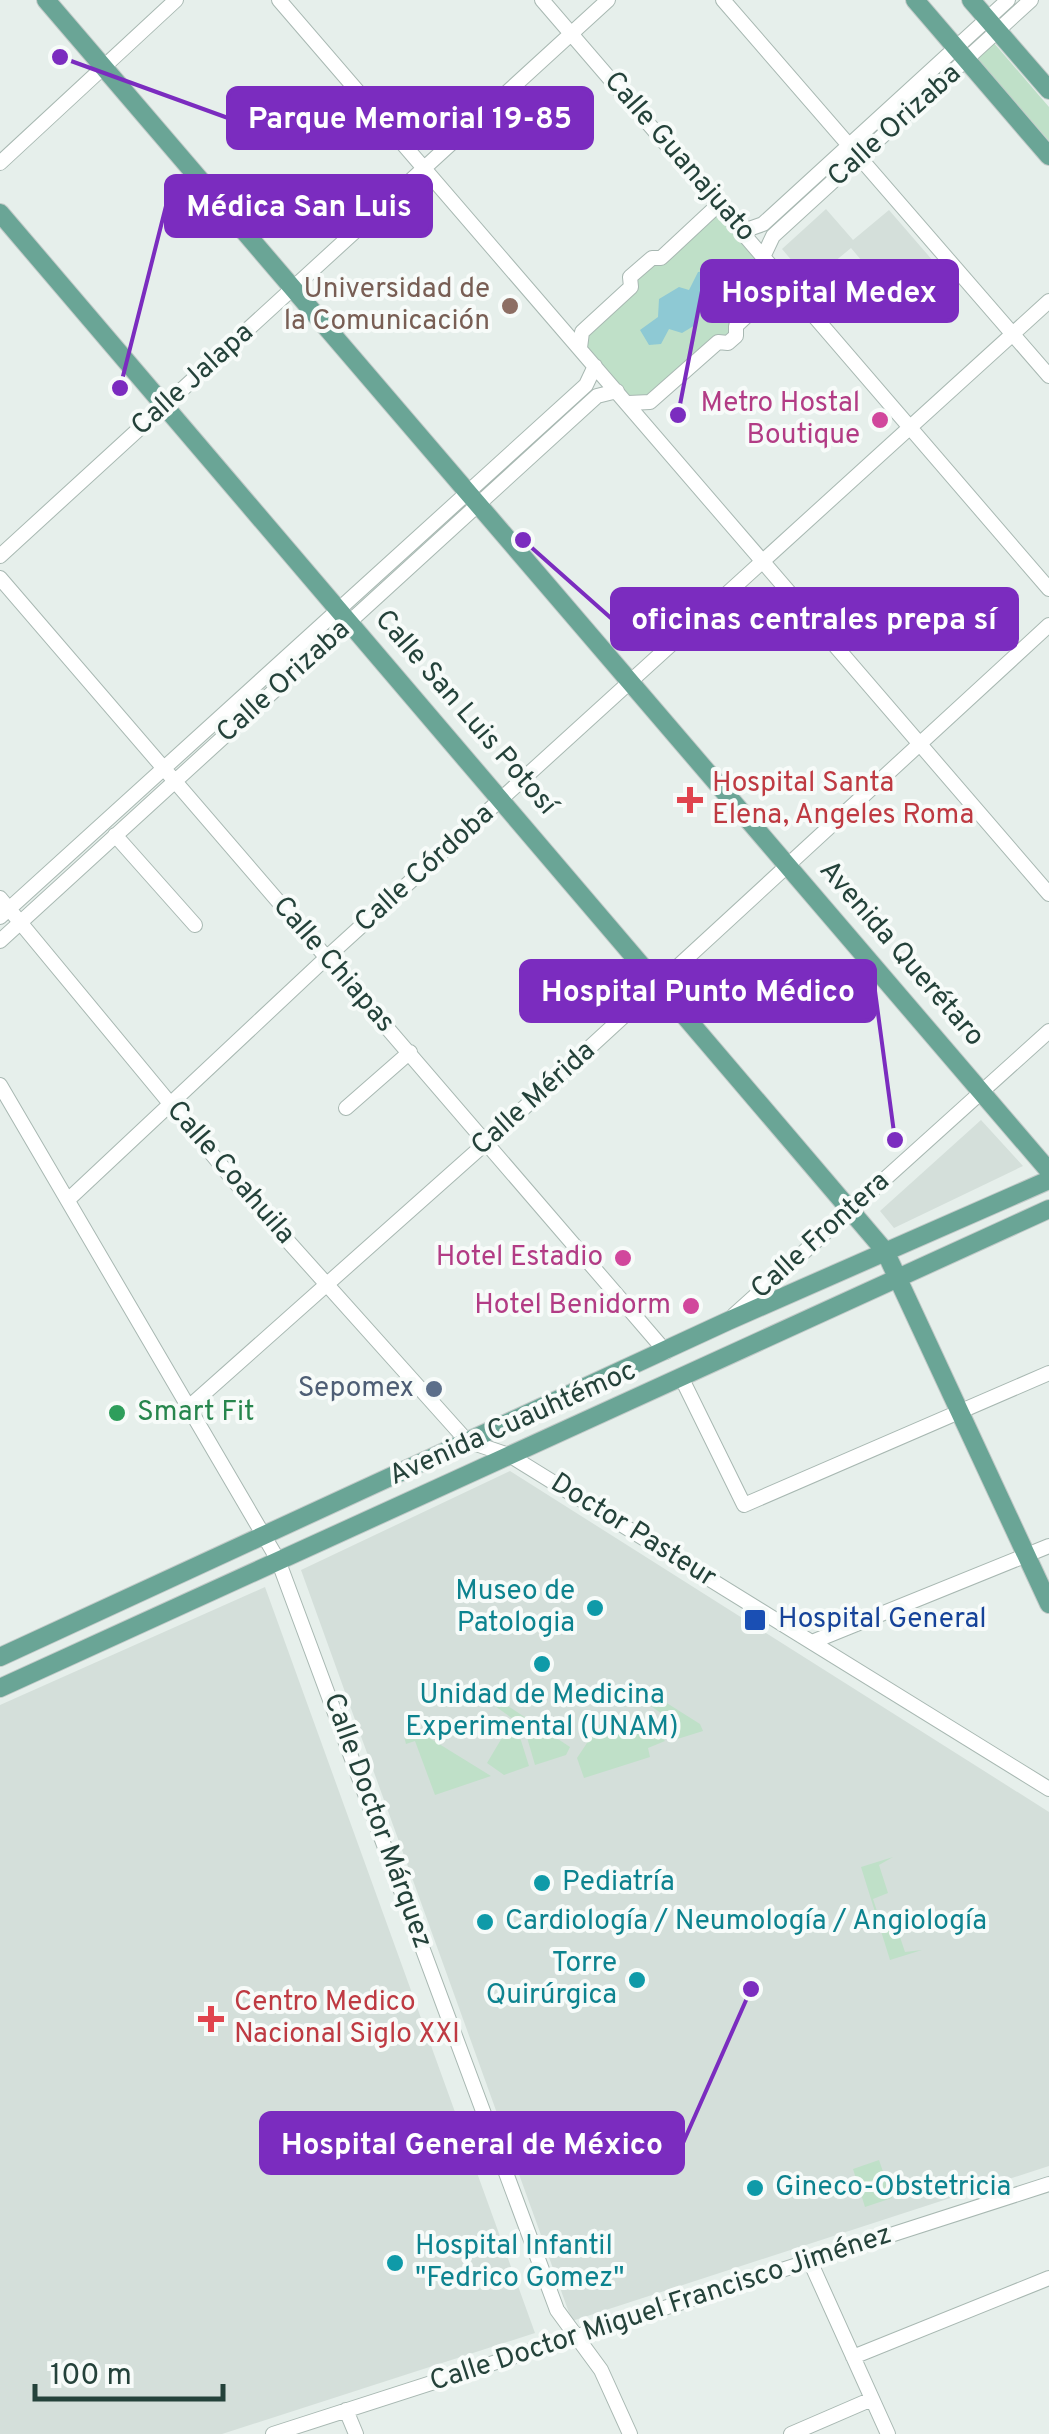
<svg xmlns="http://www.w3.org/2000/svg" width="1049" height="2434" viewBox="0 0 1049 2434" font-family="Overpass,sans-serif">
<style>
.built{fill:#d4dfda}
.green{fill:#bfe0c8}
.water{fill:#8ec9d4}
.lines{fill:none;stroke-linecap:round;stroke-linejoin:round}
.minor-casing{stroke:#a8b8b2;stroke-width:16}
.major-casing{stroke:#c2cac8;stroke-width:20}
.minor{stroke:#fff;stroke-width:14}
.major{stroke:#6aa596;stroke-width:18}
.education-dot{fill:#8d6e63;stroke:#f7fbf9;stroke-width:4}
.hotel-dot{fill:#d1479c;stroke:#f7fbf9;stroke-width:4}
.health-dot{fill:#e0444e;stroke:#f7fbf9;stroke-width:4}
.service-dot{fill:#5c6f8a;stroke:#f7fbf9;stroke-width:4}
.leisure-dot{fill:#2e9e5b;stroke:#f7fbf9;stroke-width:4}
.culture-dot{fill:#0f9aa8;stroke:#f7fbf9;stroke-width:4}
.transit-dot{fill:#1a4fb4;stroke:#f7fbf9;stroke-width:4}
.labels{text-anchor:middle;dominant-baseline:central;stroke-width:8;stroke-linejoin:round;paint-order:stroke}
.street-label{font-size:28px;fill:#24423a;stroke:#f7fbf9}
.education-label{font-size:28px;fill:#785e54;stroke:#f7fbf9;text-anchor:end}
.hotel-label{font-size:28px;fill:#b23c85;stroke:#f7fbf9;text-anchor:end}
.health-label{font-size:28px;fill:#be3a42;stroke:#f7fbf9;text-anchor:start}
.service-label{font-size:28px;fill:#4e5e75;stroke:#f7fbf9;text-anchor:end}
.leisure-label{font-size:28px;fill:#27864d;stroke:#f7fbf9;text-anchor:start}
.culture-label{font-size:28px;fill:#0d838f;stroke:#f7fbf9;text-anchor:start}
.transit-label{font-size:28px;fill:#164399;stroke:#f7fbf9;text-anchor:start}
.leader{fill:none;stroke:#7b2cbf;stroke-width:4}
.callout-dot{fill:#7b2cbf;stroke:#f7fbf9;stroke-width:4}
.callout{fill:#7b2cbf;stroke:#7b2cbf;stroke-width:4}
.callout-label{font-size:30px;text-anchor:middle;font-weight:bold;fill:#fff}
</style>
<rect width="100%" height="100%" fill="#e6efeb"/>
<path class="built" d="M826 209 853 240 889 210 940 269 899 305 851 248 810 282 782 249Z
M981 1120 1023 1166 894 1228 880 1211Z
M510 1471 1049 1812V2166L572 2321 301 1570Z
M265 1587 535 2333 222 2434H0V1705Z"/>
<path class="green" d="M994 43 1049 107V141L977 58Z
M719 204 785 280 736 336 644 404 617 391 580 337 630 277Z
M643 1688 700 1724 703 1731 671 1741 666 1729 656 1723 661 1713 637 1697Z
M499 1700 570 1747 566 1755 535 1765 524 1727 495 1706Z
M603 1719H619L645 1739 653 1728 665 1741 648 1748 650 1757 584 1778 577 1758Z
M410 1726 491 1776 435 1795 415 1741 406 1744 404 1736Z
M509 1726 518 1731 529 1766 504 1775 487 1763Z
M893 1857 879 1865 888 1893 873 1899 882 1926 895 1922 905 1952 922 1950 890 1960 861 1867Z
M879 2160 892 2198 865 2207 853 2169Z"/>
<path class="water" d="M706 271 714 275 718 290 699 301 697 324 682 333 669 329 661 344 649 345 640 330 658 317 659 299 679 287 689 290 698 272Z"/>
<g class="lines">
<defs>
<path id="minor" d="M279 0 1049 894
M542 0 1049 589
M723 0 1049 376
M0 163 176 0
M743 231 763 224 1008 0
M764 255 773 236 1031 0
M580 348 582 332 631 287 630 277 652 258H661L719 204
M629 403 650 402 718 342 728 343 736 336V326L785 280
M0 556 608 0
M0 578 666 1352
M115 835 195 925
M0 898 235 1182 467 1441 509 1455 1049 1789
M0 917 586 385 595 366
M0 941 597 396 617 391
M0 1085 278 1560 557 2310 601 2370 630 2434
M346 1108 410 1052
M70 1198 325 959 1049 301
M734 1315 1049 1031
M682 1379 744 1505 1049 1373
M190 1406 488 1141 1049 625
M812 1642 1049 1546
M809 2259 888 2434
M853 2357 1049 2278
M346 2410 356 2434
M273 2434 1049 2184
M791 2434 872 2399"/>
<path id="major" d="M46 0 1049 1171
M915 0 1049 156
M971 0 1049 90
M0 213 885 1251 1049 1604
M0 1657 728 1321 1049 1180
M0 1688 1049 1209"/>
</defs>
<use href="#minor" class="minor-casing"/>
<use href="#major" class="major-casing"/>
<use href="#minor" class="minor"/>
<use href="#major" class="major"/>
</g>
<circle class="education-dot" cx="510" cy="306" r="10"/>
<g class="hotel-dot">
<circle cx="880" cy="420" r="10"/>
<circle cx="623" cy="1258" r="10"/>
<circle cx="691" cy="1306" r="10"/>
</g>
<g class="health-dot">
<path d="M685 785h10v10h10v10h-10v10h-10v-10h-10v-10h10z"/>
<path d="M206 2004h10v10h10v10h-10v10h-10v-10h-10v-10h10z"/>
</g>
<circle class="service-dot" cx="434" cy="1389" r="10"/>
<circle class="leisure-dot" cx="117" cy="1413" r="10"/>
<g class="culture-dot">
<circle cx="595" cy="1608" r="10"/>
<circle cx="542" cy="1664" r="10"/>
<circle cx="542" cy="1883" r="10"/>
<circle cx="485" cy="1922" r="10"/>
<circle cx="637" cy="1980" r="10"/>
<circle cx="755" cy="2188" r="10"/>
<circle cx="395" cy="2263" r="10"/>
</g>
<rect class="transit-dot" x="743" y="1608" width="24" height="24" rx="5"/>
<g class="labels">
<g class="street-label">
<text transform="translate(895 126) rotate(-42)">Calle Orizaba</text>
<text transform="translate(679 157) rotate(49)">Calle Guanajuato</text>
<text transform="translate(193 380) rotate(-42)">Calle Jalapa</text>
<text transform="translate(284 682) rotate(-42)">Calle Orizaba</text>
<text transform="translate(465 713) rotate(49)">Calle San Luis Potosí</text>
<text transform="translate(425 869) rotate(-42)">Calle Córdoba</text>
<text transform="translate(901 954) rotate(49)">Avenida Querétaro</text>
<text transform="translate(333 965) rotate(49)">Calle Chiapas</text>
<text transform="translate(534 1099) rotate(-42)">Calle Mérida</text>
<text transform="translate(230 1173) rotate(49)">Calle Coahuila</text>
<text transform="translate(821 1236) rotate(-42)">Calle Frontera</text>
<text transform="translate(513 1424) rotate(-24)">Avenida Cuauhtémoc</text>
<text transform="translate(633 1531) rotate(32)">Doctor Pasteur</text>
<text transform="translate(377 1821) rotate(70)">Calle Doctor Márquez</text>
<text transform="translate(661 2309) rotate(-18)">Calle Doctor Miguel Francisco Jiménez</text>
</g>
<g class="education-label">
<text x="490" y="290">Universidad de<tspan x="490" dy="32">la Comunicación</tspan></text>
</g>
<g class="hotel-label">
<text x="860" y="404">Metro Hostal<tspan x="860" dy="32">Boutique</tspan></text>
<text x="603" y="1258">Hotel Estadio</text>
<text x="671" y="1306">Hotel Benidorm</text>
</g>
<g class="health-label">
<text x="712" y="784">Hospital Santa<tspan x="712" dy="32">Elena, Angeles Roma</tspan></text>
<text x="234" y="2003">Centro Medico<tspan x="234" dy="32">Nacional Siglo XXI</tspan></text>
</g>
<g class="service-label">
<text x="414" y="1389">Sepomex</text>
</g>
<g class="leisure-label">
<text x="137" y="1413">Smart Fit</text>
</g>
<g class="culture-label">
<text x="575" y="1592" text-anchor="end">Museo de<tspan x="575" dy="32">Patologia</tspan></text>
<text x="542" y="1696" text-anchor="middle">Unidad de Medicina<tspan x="542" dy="32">Experimental (UNAM)</tspan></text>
<text x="562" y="1883">Pediatría</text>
<text x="505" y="1922">Cardiología / Neumología / Angiología</text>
<text x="617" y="1964" text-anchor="end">Torre<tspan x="617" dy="32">Quirúrgica</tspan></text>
<text x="775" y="2188">Gineco-Obstetricia</text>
<text x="415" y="2247">Hospital Infantil<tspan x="415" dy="32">"Fedrico Gomez"</tspan></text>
</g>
<g class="transit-label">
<text x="778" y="1620">Hospital General</text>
</g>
</g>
<path class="leader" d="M60 57L228 118M120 388L166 206M678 415L702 291M523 540L612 619M895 1140L875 991M751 1989L683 2143"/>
<g class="callout-dot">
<circle cx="60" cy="57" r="10"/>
<circle cx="120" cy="388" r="10"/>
<circle cx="678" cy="415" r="10"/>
<circle cx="523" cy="540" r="10"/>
<circle cx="895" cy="1140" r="10"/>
<circle cx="751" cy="1989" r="10"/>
</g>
<g class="callout">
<rect x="228" y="88" width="364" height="60" rx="10"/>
<rect x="166" y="176" width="265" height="60" rx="10"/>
<rect x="702" y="261" width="255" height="60" rx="10"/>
<rect x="612" y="589" width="405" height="60" rx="10"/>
<rect x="521" y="961" width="354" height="60" rx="10"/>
<rect x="261" y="2113" width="422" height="60" rx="10"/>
</g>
<g class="callout-label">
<text x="410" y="128">Parque Memorial 19-85</text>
<text x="299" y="216">Médica San Luis</text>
<text x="829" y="302">Hospital Medex</text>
<text x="814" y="629">oficinas centrales prepa sí</text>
<text x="698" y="1001">Hospital Punto Médico</text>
<text x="472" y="2154">Hospital General de México</text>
</g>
<path d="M35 2384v15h188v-15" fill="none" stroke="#24423a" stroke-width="5"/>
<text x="50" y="2384" font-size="30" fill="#24423a" stroke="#f7fbf9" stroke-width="8" paint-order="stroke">100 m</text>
</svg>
